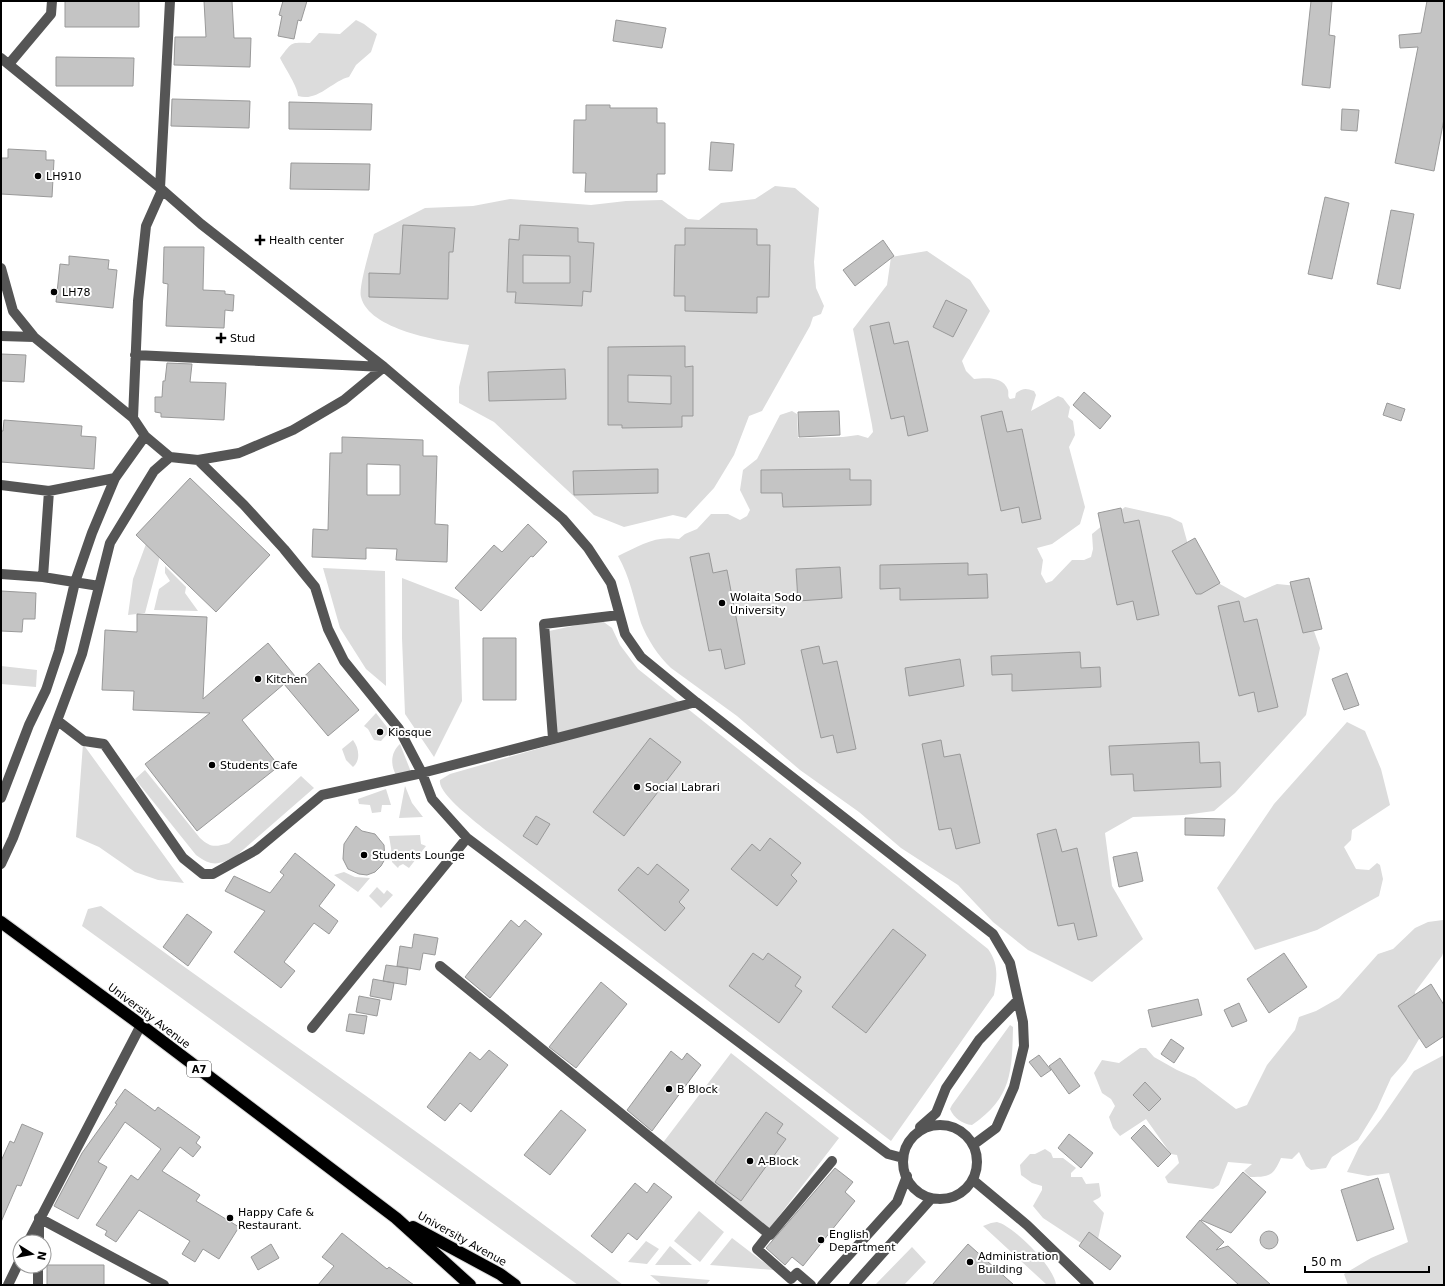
<svg xmlns="http://www.w3.org/2000/svg" width="1445" height="1286" viewBox="0 0 1445 1286" font-family="'DejaVu Sans',sans-serif">
<style>
.green{fill:#dcdcdc}
.building{fill:#c4c4c4;stroke:#999;fill-rule:evenodd}
.lines{fill:none;stroke-linecap:round;stroke-linejoin:round}
.highway-casing{stroke:#dbdbdb;stroke-width:14}
.minor{stroke:#555;stroke-width:10}
.highway{stroke:#000;stroke-width:12}
.poi-dot{fill:#000;stroke:#fff;stroke-width:1.5}
.labels{text-anchor:middle;dominant-baseline:central;stroke-width:4;stroke-linejoin:round;paint-order:stroke}
.shield{fill:#fff;stroke:#4c4c4c;stroke-width:1}
.shield-label{font-size:10px;font-weight:bold;fill:#000}
.poi-label{font-size:11px;fill:#000;stroke:#fff;text-anchor:start}
.street-label{font-size:11px;fill:#000;stroke:#fff}
</style>
<rect width="100%" height="100%" fill="#fff"/>
<path class="green" d="M356 20 364 24 377 34 371 52 356 65 349 77C332 81 318 102 298 96 298 87 285 68 280 58 292 42 290 42 310 43L319 33 340 34Z
M775 186 795 188 819 208 814 262 816 288 824 306 821 314 813 317 810 326 762 411 749 416 734 455 714 488 686 518 673 515 624 527 594 515 494 422 459 403V387L469 345C440 341 369 330 361 297 358 288 371 246 374 234L425 208 473 206 510 199 591 205 626 201 662 200 688 219 699 220 721 203 755 199Z
M927 251 970 280 990 311 962 361 966 371 974 379C986 378 1003 376 1008 390 1009 394 1007 396 1010 399L1015 398 1016 393C1023 388 1026 388 1034 391L1036 395 1031 411 1058 396 1063 398 1070 407 1068 417 1073 421 1075 435 1069 447 1085 507 1080 524 1052 544 1037 548 1043 560 1041 574 1046 583 1052 581 1072 560H1084L1091 557 1093 549 1092 534 1125 507 1170 517 1182 523 1195 570 1245 598 1277 584 1298 586 1320 648 1306 715 1235 793 1214 811 1184 815 1133 817 1105 833 1112 886 1143 939 1092 982 1028 950 993 922 958 885 901 848 859 812 800 770 737 716 671 668C659 657 647 639 641 623 634 600 630 577 618 556 639 546 655 535 679 539L685 534 697 529 711 514H728L740 520 747 516 750 510 740 490 743 470 757 459 780 415 792 411 797 414 798 438 843 437 858 435 868 438 873 432 872 425 853 329 887 285 891 257Z
M146 544 160 556 145 613 128 615 133 579Z
M165 566 186 587 185 593 198 611 154 610 159 589 170 581 165 573Z
M323 568 385 571 386 686 366 669 340 628Z
M402 578 459 600 462 701 434 757 405 714 402 638Z
M601 620 612 628 620 645 638 669 988 949C999 964 997 978 994 995L891 1141 488 832C477 823 437 793 440 780L450 774 558 743 549 631Z
M1 666 37 670 36 687 1 684Z
M376 713 390 731 381 741 374 740 368 729 364 726Z
M1347 722 1365 731 1381 769 1390 805 1352 830 1351 840 1344 847 1356 869 1369 870 1377 863 1380 865 1383 879 1379 896 1317 930 1255 950 1217 888 1274 804Z
M353 740C359 748 361 760 353 767L346 760 342 749Z
M83 744 184 883 158 880 135 872 99 847 76 837Z
M400 744 411 772 396 775C390 764 391 752 400 744Z
M145 770 200 838C211 848 215 847 229 843L301 776 314 788 236 856C219 865 212 867 196 855L135 779Z
M405 786 412 803 423 817 399 818Z
M386 789 391 805H382L381 812 372 813 370 805 359 804 358 799Z
M420 835 421 844 426 846 409 868 403 864 399 866 398 868 392 862 391 848 389 836Z
M344 872 355 877 370 878 358 892 334 875Z
M377 887 384 894 387 890 393 895 381 908 369 896Z
M101 906C274 1034 453 1153 623 1285H578L82 926 88 909Z
M1443 920 1444 950 1442 956 1415 992 1422 1034 1406 1061 1391 1078 1377 1109 1358 1140 1332 1157 1326 1168 1311 1170 1306 1166 1299 1152 1292 1159 1281 1158C1273 1176 1270 1177 1250 1177L1244 1171 1252 1164 1228 1162 1219 1185 1213 1189 1168 1183 1165 1177 1179 1163 1177 1155 1171 1154 1146 1119 1120 1136 1113 1128 1109 1117 1115 1106 1111 1099 1102 1093 1094 1073 1102 1060 1119 1063 1140 1048H1146L1154 1057 1177 1070 1195 1078 1236 1109 1247 1105 1267 1065 1295 1030 1299 1017 1316 1011 1339 998 1378 954 1393 949 1415 928 1428 922Z
M1010 1025 1013 1027C1012 1071 1012 1098 972 1125 962 1124 954 1118 950 1109L952 1105Z
M731 1053 839 1138 769 1229 662 1144Z
M1444 1055V1285H1348L1344 1274 1371 1258 1408 1242 1389 1173 1368 1176 1347 1172 1359 1147 1381 1119 1414 1071Z
M1045 1149 1051 1153 1053 1158H1063L1076 1168 1071 1173V1177H1082L1086 1184 1099 1183 1101 1196 1099 1198 1093 1201 1104 1213 1098 1239 1084 1245 1043 1218 1033 1206 1042 1190V1186L1032 1183 1021 1175 1020 1165 1030 1154H1035Z
M699 1211 724 1232 700 1262 674 1241Z
M997 1222C1014 1226 1055 1268 1056 1285H1047L983 1226 991 1223Z
M732 1238 774 1270 710 1265Z
M646 1241 659 1249 647 1264 628 1262Z
M670 1246 692 1265H655Z
M912 1247 926 1262 904 1285H875Z
M650 1275 710 1280 706 1285H662Z"/>
<path class="building" d="M65 1H139V27H65Z
M204 1H232L234 38H251L250 67 174 65 175 37H206Z
M283 1H307L301 21 298 20 294 39 278 36 282 16 279 15Z
M1311 1H1332L1329 35 1335 36 1330 88 1302 85Z
M1427 1H1444V119L1434 171 1395 163 1418 47 1400 48 1399 35 1421 33Z
M616 20 666 28 662 48 613 41Z
M56 57 134 58 133 86H56Z
M172 99 250 101 249 128 171 126Z
M289 102 372 104 371 130 289 129Z
M586 105H610V108H657V123H665V174H657V192H585L586 173H573L574 120H586Z
M1342 109 1359 110 1357 131 1341 130Z
M711 142 734 144 732 171 709 170Z
M8 149 46 151V160H54L52 197 1 194V158H8Z
M291 163 370 164 369 190 290 189Z
M1325 197 1349 203 1332 279 1308 274Z
M1391 210 1414 214 1400 289 1377 284Z
M403 225 455 228 453 252H449L448 299 369 297V273L400 274Z
M520 225 578 228V242L594 243 591 292 583 291 582 306 515 303 516 292H507L509 239 519 240ZM523 255 570 256V283H523Z
M685 228 757 229V245H770L769 297H757V313L685 311V296H674L675 245H685Z
M883 240 894 256 855 286 843 270Z
M164 247H204L203 290 225 291V294L234 295 233 311 225 310 224 328 166 326 168 284 163 283Z
M69 256 109 260 108 269 117 270 113 308 56 302 60 264 69 265Z
M946 300 967 310 953 337 933 327Z
M889 322 894 344 908 341 928 431 908 436 904 416 891 419 870 326Z
M685 346V367L693 366V416H682V427L622 428V425H608V347ZM628 375 671 376V404L628 402Z
M1 354 26 355 24 382 1 381Z
M167 363 192 364 190 382 226 383 224 420 161 417V413L155 412V397H162L163 381H165Z
M565 369 566 399 489 401 488 372Z
M1084 392 1111 416 1100 429 1073 405Z
M1387 403 1405 409 1401 421 1383 415Z
M839 411 840 435 799 437 798 412Z
M1002 411 1007 432 1022 429 1041 519 1022 523 1019 507 1001 511 981 416Z
M4 420 82 426 81 436 96 437 94 469 1 462V431H3Z
M342 437 423 440V456H437L435 524 448 525 447 562 396 560 397 549 366 548V559L312 557 313 529 328 530 330 453H342ZM367 464 400 465V495H367Z
M658 469V493L574 495 573 471Z
M850 469V480H871V505L783 507 782 493H761V470Z
M190 478 270 555 216 612 136 535Z
M1121 508 1124 523 1139 520 1159 615 1137 620 1133 601 1117 605 1098 513Z
M528 524 547 542 533 557 531 556 481 611 455 588 494 545 502 552Z
M1195 538 1220 583 1201 594H1196L1172 551Z
M709 553 713 573 727 570 745 664 725 669 721 649 709 651 690 557Z
M968 563V575L987 574 988 598 900 600V588L880 589V565Z
M840 567 842 598 798 601 796 569Z
M1309 578 1322 629 1303 633 1290 582Z
M1 591 36 593 35 619H23L22 632 1 631Z
M1239 601 1244 622 1257 619 1278 707 1258 712 1254 692 1239 696 1218 606Z
M137 614 207 617 203 699 268 643 299 681 319 663 359 710 328 736 284 684 242 720 279 766 197 831 145 764 210 713 133 710 134 691 102 690 105 630 137 632Z
M483 638H516V700H483Z
M819 646 823 664 837 661 856 749 837 753 833 735 821 738 801 650Z
M1080 652 1081 668 1100 667 1101 687 1012 691V674L992 675 991 656Z
M960 659 964 686 909 696 905 668Z
M1347 673 1359 705 1344 710 1332 679Z
M650 738 681 762 624 836 593 812Z
M941 740 944 757 960 754 980 843 956 849 951 828 939 830 922 744Z
M1199 742 1200 763 1220 762 1221 787 1134 791 1133 774 1111 775 1109 746Z
M536 816 550 824 537 845 523 836Z
M1185 818 1225 819 1224 836 1185 835Z
M356 826 362 831 375 834 384 845 385 859 381 866 375 872 367 875 359 874 348 869 343 859 344 844Z
M1056 829 1062 852 1077 848 1097 936 1078 940 1074 923 1058 926 1037 834Z
M770 838 801 863 791 875 797 881 777 906 731 869 752 844 760 851Z
M1137 852 1143 881 1119 887 1113 857Z
M295 853 335 885 319 906 338 921 329 934 314 923 284 962 295 971 281 988 234 952 265 911 225 891 234 876 270 893 284 875 280 872Z
M657 864 689 890 679 902 685 908 665 931 618 890 638 867 648 875Z
M187 914 212 932 188 966 163 947Z
M511 920 519 927 525 920 542 934 490 998 465 977Z
M893 929 926 955 866 1033 832 1007Z
M414 934 438 938 435 955 423 953 420 970 397 966 400 946 412 948Z
M753 953 763 960 768 953 801 977 795 986 802 991 779 1023 729 986Z
M1284 953 1307 987 1269 1013 1247 979Z
M386 965 408 968 406 985 383 981Z
M373 979 394 983 391 1000 370 996Z
M601 982 627 1004 576 1068 549 1047Z
M1431 984 1444 1005V1036L1426 1048 1398 1006Z
M359 996 380 1000 377 1016 356 1012Z
M1198 999 1202 1015 1152 1027 1148 1010Z
M1239 1003 1247 1021 1232 1027 1224 1010Z
M349 1014 367 1016 364 1034 346 1031Z
M1171 1039 1184 1048 1174 1063 1161 1054Z
M489 1050 508 1065 471 1112 460 1103 445 1121 427 1107 470 1052 480 1060Z
M671 1051 682 1060 687 1053 701 1065 652 1131 627 1110Z
M1039 1055 1051 1070 1041 1077 1029 1062Z
M1060 1058 1080 1086 1069 1094 1049 1066Z
M1145 1082 1161 1099 1149 1111 1133 1095Z
M125 1089 155 1111 158 1107 200 1137 196 1143 201 1147 193 1157 180 1147 162 1171 200 1195 196 1201 239 1227 219 1259 203 1249 195 1262 182 1254 190 1241 139 1210 116 1242 105 1235 107 1231 96 1225 131 1175 138 1180 161 1149 125 1122 98 1162 107 1167 78 1219 54 1206 82 1153 117 1104 115 1103Z
M561 1110 586 1130 550 1175 524 1155Z
M766 1112 783 1124 777 1133 786 1139 741 1201 715 1182Z
M22 1124 43 1133 21 1186 17 1185 1 1222V1161L10 1141 14 1143Z
M1144 1125 1171 1154 1158 1167 1131 1138Z
M1069 1134 1093 1153 1081 1168 1058 1148Z
M835 1168 853 1182 845 1192 855 1201 803 1266 792 1257 785 1265 766 1248Z
M1243 1172 1266 1192 1231 1233 1201 1220Z
M1378 1178 1394 1229 1357 1241 1341 1190Z
M635 1183 647 1193 654 1183 672 1197 637 1240 628 1233 612 1253 591 1236Z
M1200 1220 1224 1242 1216 1250 1228 1246 1271 1285H1239L1186 1237Z
M1260 1240a9 9 0 1 1 18 0a9 9 0 1 1-18 0Z
M1089 1232 1121 1256 1110 1270 1079 1246Z
M342 1233 387 1269 389 1267 414 1285H318L334 1266 322 1257Z
M271 1244 279 1258 258 1270 251 1257Z
M968 1244 1014 1285H932Z
M47 1265H104V1285H47Z"/>
<g class="lines">
<defs>
<path id="highway" d="M1 922 141 1025 396 1218 470 1285
M413 1227 500 1274 515 1285"/>
</defs>
<use href="#highway" class="highway-casing"/>
<path class="minor" d="M1 58 160 188 201 224 384 367 563 519 588 548 611 583 625 634 641 657 696 702 993 934 1010 963 1023 1022 1024 1046 1014 1087 996 1128 973 1145
M9 64 51 14 52 1
M160 188 170 1
M1 268 13 311 34 337 133 418 145 436 170 457
M1 336 34 337
M135 355 384 367
M133 418 138 301 146 226 162 190
M198 460 244 505 284 549 315 587 328 629 344 661 399 729 422 773 432 799 467 838 888 1154 903 1158
M1 485 49 491 115 478
M1 574 43 577 99 586
M43 577 49 491
M58 721 84 741 104 744 183 858 203 874H213L256 850 322 795 422 773 696 702
M553 738 544 624 619 615
M1 798 29 725 46 690 59 651 75 582 92 533 115 478 145 436
M1 864 13 838 82 654 110 543 154 471 170 457 198 460 239 453 293 430 344 400 384 367
M440 966 770 1235 832 1161
M312 1028 467 838
M903 1162a37 37 0 1 1 74 0a37 37 0 1 1-74 0Z
M920 1127 936 1113 946 1088 979 1040 1018 1000
M973 1180 1027 1225 1089 1285
M769 1234 757 1249 791 1279 797 1273 811 1285
M28 1242 141 1025
M39 1242V1218L164 1285
M8 1285 20 1260
M38 1285V1266
M822 1285 897 1202 907 1176
M854 1285 931 1199"/>
<use href="#highway" class="highway"/>
</g>
<g class="poi-dot">
<circle cx="38" cy="176" r="4"/>
<path d="M258 234h4v4h4v4h-4v4h-4v-4h-4v-4h4z"/>
<circle cx="54" cy="292" r="4"/>
<path d="M219 332h4v4h4v4h-4v4h-4v-4h-4v-4h4z"/>
<circle cx="722" cy="603" r="4"/>
<circle cx="258" cy="679" r="4"/>
<circle cx="380" cy="732" r="4"/>
<circle cx="212" cy="765" r="4"/>
<circle cx="637" cy="787" r="4"/>
<circle cx="364" cy="855" r="4"/>
<circle cx="669" cy="1089" r="4"/>
<circle cx="750" cy="1161" r="4"/>
<circle cx="230" cy="1218" r="4"/>
<circle cx="821" cy="1240" r="4"/>
<circle cx="970" cy="1262" r="4"/>
</g>
<g class="labels">
<rect class="shield" x="187" y="1061" width="24" height="16" rx="3"/>
<g class="shield-label">
<text x="199" y="1069">A7</text>
</g>
<g class="poi-label">
<text x="46" y="176">LH910</text>
<text x="269" y="240">Health center</text>
<text x="62" y="292">LH78</text>
<text x="230" y="338">Stud</text>
<text x="730" y="597">Wolaita Sodo<tspan x="730" dy="13">University</tspan></text>
<text x="266" y="679">Kitchen</text>
<text x="388" y="732">Kiosque</text>
<text x="220" y="765">Students Cafe</text>
<text x="645" y="787">Social Labrari</text>
<text x="372" y="855">Students Lounge</text>
<text x="677" y="1089">B Block</text>
<text x="758" y="1161">A-Block</text>
<text x="238" y="1212">Happy Cafe &amp;<tspan x="238" dy="13">Restaurant.</tspan></text>
<text x="829" y="1234">English<tspan x="829" dy="13">Department</tspan></text>
<text x="978" y="1256">Administration<tspan x="978" dy="13">Building</tspan></text>
</g>
<g class="street-label">
<text transform="translate(149 1016) rotate(37)">University Avenue</text>
<text transform="translate(462 1239) rotate(29)">University Avenue</text>
</g>
</g>
<rect width="1445" height="1286" fill="none" stroke="#000000" stroke-width="4"/>
<g transform="translate(32 1254) rotate(101)"><circle r="19" fill="#ffffff" stroke="#999999"/>
<path d="M0-3L7 15L0 10L-7 15Z" fill="#000000"/>
<text y="-6" font-size="11" font-weight="bold" text-anchor="middle" fill="#000000">N</text>
</g>
<path d="M1305 1266v6h124v-6" fill="none" stroke="#000000" stroke-width="2"/>
<text x="1311" y="1266" font-size="12" fill="#000000" stroke="#ffffff" stroke-width="3" paint-order="stroke">50 m</text>
</svg>
